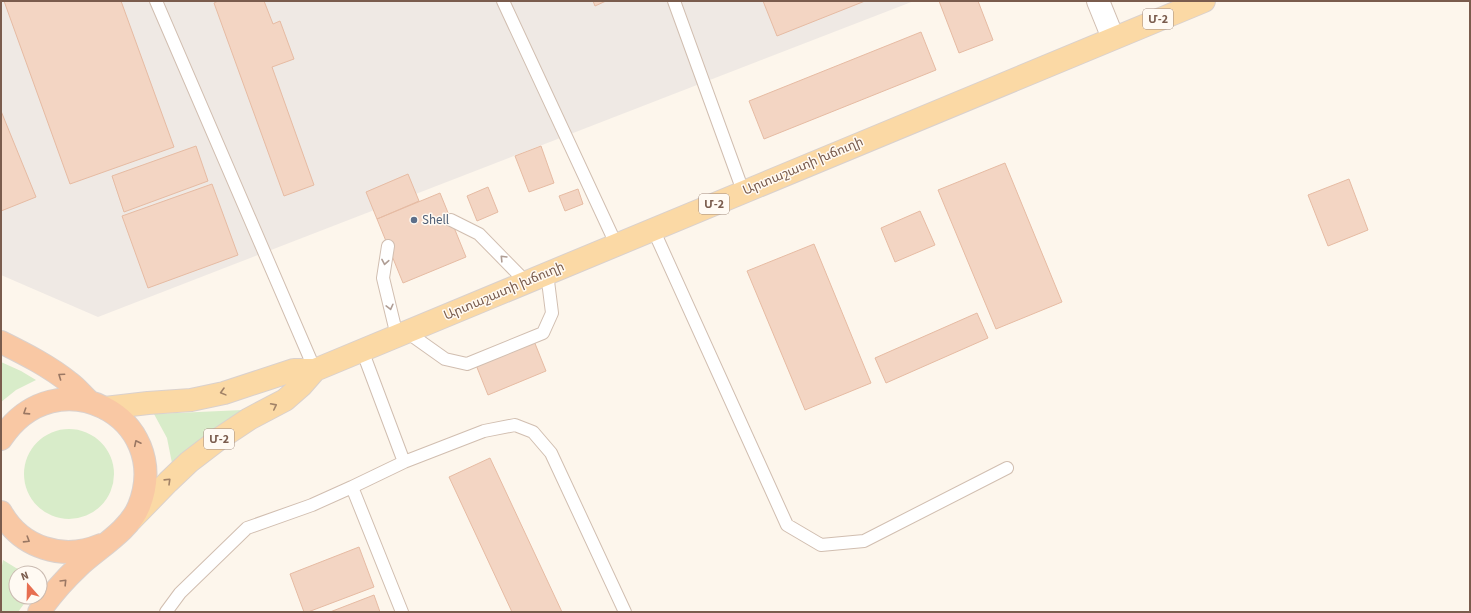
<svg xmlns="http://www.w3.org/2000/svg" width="1471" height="613" viewBox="0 0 1471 613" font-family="'Source Sans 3','Noto Sans Armenian',sans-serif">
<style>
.industrial{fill:#efe9e4}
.green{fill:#d8ecc9}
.building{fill:#f3d5c3;stroke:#e6bba3}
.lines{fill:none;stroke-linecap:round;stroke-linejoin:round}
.service-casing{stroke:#d1beb0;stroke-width:14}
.tertiary-casing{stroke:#d1beb0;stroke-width:24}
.primary-casing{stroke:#dad1cd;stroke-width:24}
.trunk-casing{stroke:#dad1cd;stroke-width:24}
.service{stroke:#fff;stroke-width:12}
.tertiary{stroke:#fff;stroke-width:22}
.primary{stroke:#fbd9a5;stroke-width:22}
.trunk{stroke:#f9c8a4;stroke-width:22}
.oneway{stroke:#af9d94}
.oneway2{stroke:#9a7763}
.oneway3{stroke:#a18267}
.service-dot{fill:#5c6f8a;stroke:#fffaf3;stroke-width:1.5}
.labels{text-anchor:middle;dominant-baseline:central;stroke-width:3;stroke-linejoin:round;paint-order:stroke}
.shield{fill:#fffaf3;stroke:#a28b7f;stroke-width:1}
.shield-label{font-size:12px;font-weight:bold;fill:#7a5c4d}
.street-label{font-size:13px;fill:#7a5c4d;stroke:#fffaf3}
.service-label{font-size:13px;fill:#4e5e75;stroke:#fffaf3;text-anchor:start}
</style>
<rect width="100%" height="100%" fill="#fdf6ec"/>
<path class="industrial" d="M1 1H914L98 317 1 275Z"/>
<path class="green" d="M1 362 21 371 36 380 16 390 1 402Z
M243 410 172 463 167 438 154 414Z
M24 474a45 45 0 1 1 90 0a45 45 0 1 1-90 0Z
M3 560 16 568 31 573H16V597H29L18 612H1V571Z"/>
<path class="building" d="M4 1H121L174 147 70 184Z
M218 1H264L273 24 280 21 294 59 272 67 314 185 284 196 214 3Z
M593 1H606L595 6Z
M763 1H865L777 36Z
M939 1H978L993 40 959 53Z
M921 32 936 70 764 139 749 101Z
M1 111 36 197 1 211Z
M196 146 208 181 124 212 112 176Z
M541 146 554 183 529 192 515 156Z
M1005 163 1062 302 996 329 938 190Z
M408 174 419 201 377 219 366 192Z
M1349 179 1368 230 1328 246 1308 195Z
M212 184 238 255 148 288 122 216Z
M488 187 498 212 477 221 467 196Z
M578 189 583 204 565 211 559 196Z
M440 193 466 257 403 283 377 219Z
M920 211 935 245 895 262 881 228Z
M814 244 871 383 805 410 747 271Z
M977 313 988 338 886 383 875 358Z
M534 341 546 371 488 395 476 365Z
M490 458 562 612H512L449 477Z
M359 547 374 587 308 612H304L290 574Z
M374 595 380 612H330Z"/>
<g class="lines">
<defs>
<path id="service" d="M156 1 315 370
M503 1 616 244
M674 1 743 191
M451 220 479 234 526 282
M653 229 787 525 821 545 864 541 1007 468
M388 246 383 278 397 336
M407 332 445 359 467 364 543 333 552 313 547 273
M404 462 484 431 515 425 533 432 551 453 625 612
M352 487 402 612
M166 612 180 593 247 528 312 505 352 487 404 462 362 350"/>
<path id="tertiary" d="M1098 1 1113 38"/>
<path id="primary" d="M105 408 148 403 191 400 224 393 294 370H315L1204 1
M132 519 168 482 189 462 219 439 249 419 285 400 301 386 315 370"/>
<path id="trunk" d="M1 342C25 354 49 366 70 383 77 388 83 396 90 402
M1 439C56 355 174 417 139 506 129 531 98 548 79 566 64 580 51 595 39 612
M1 512C21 548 63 561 101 545"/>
</defs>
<use href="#service" class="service-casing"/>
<use href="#tertiary" class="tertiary-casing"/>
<use href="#primary" class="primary-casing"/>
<use href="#trunk" class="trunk-casing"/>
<use href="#service" class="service"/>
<use href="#tertiary" class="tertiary"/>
<use href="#primary" class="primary"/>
<use href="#trunk" class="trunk"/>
</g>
<defs><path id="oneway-chevron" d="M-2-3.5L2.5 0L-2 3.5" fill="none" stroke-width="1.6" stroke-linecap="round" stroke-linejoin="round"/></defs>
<g class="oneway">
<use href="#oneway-chevron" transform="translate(503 258) rotate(-134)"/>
<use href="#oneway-chevron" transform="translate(385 262) rotate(100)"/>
<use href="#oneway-chevron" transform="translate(390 307) rotate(76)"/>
</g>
<g class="oneway2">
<use href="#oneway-chevron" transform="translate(61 376) rotate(-145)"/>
<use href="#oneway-chevron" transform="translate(26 412) rotate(147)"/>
<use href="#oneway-chevron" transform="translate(137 443) rotate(-116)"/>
<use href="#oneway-chevron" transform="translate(27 540) rotate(32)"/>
<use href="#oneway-chevron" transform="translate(64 582) rotate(-46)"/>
</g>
<g class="oneway3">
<use href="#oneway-chevron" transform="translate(223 392) rotate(165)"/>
<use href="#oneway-chevron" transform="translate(274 406) rotate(-27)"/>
<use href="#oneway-chevron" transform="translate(168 481) rotate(-44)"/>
</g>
<circle class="service-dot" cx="414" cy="220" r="4"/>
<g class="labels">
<g class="shield">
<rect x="1143" y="9" width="30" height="20" rx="3"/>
<rect x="699" y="194" width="30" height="20" rx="3"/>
<rect x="204" y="429" width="30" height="20" rx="3"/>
</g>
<g class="shield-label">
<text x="1158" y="19">Մ-2</text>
<text x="714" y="204">Մ-2</text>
<text x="219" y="439">Մ-2</text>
</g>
<g class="street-label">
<text transform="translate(803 166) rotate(-23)">Արտաշատի խճուղի</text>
<text transform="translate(504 291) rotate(-23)">Արտաշատի խճուղի</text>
</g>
<g class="service-label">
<text x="422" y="220">Shell</text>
</g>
</g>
<rect width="1471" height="613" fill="none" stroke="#7a5c4d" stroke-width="4"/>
<g transform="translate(28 585) rotate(340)"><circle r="19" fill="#fffaf3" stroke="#cabbb1"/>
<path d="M0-3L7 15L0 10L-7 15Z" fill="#e76f51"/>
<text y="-6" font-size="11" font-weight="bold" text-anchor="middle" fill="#7a5c4d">N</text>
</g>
</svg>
